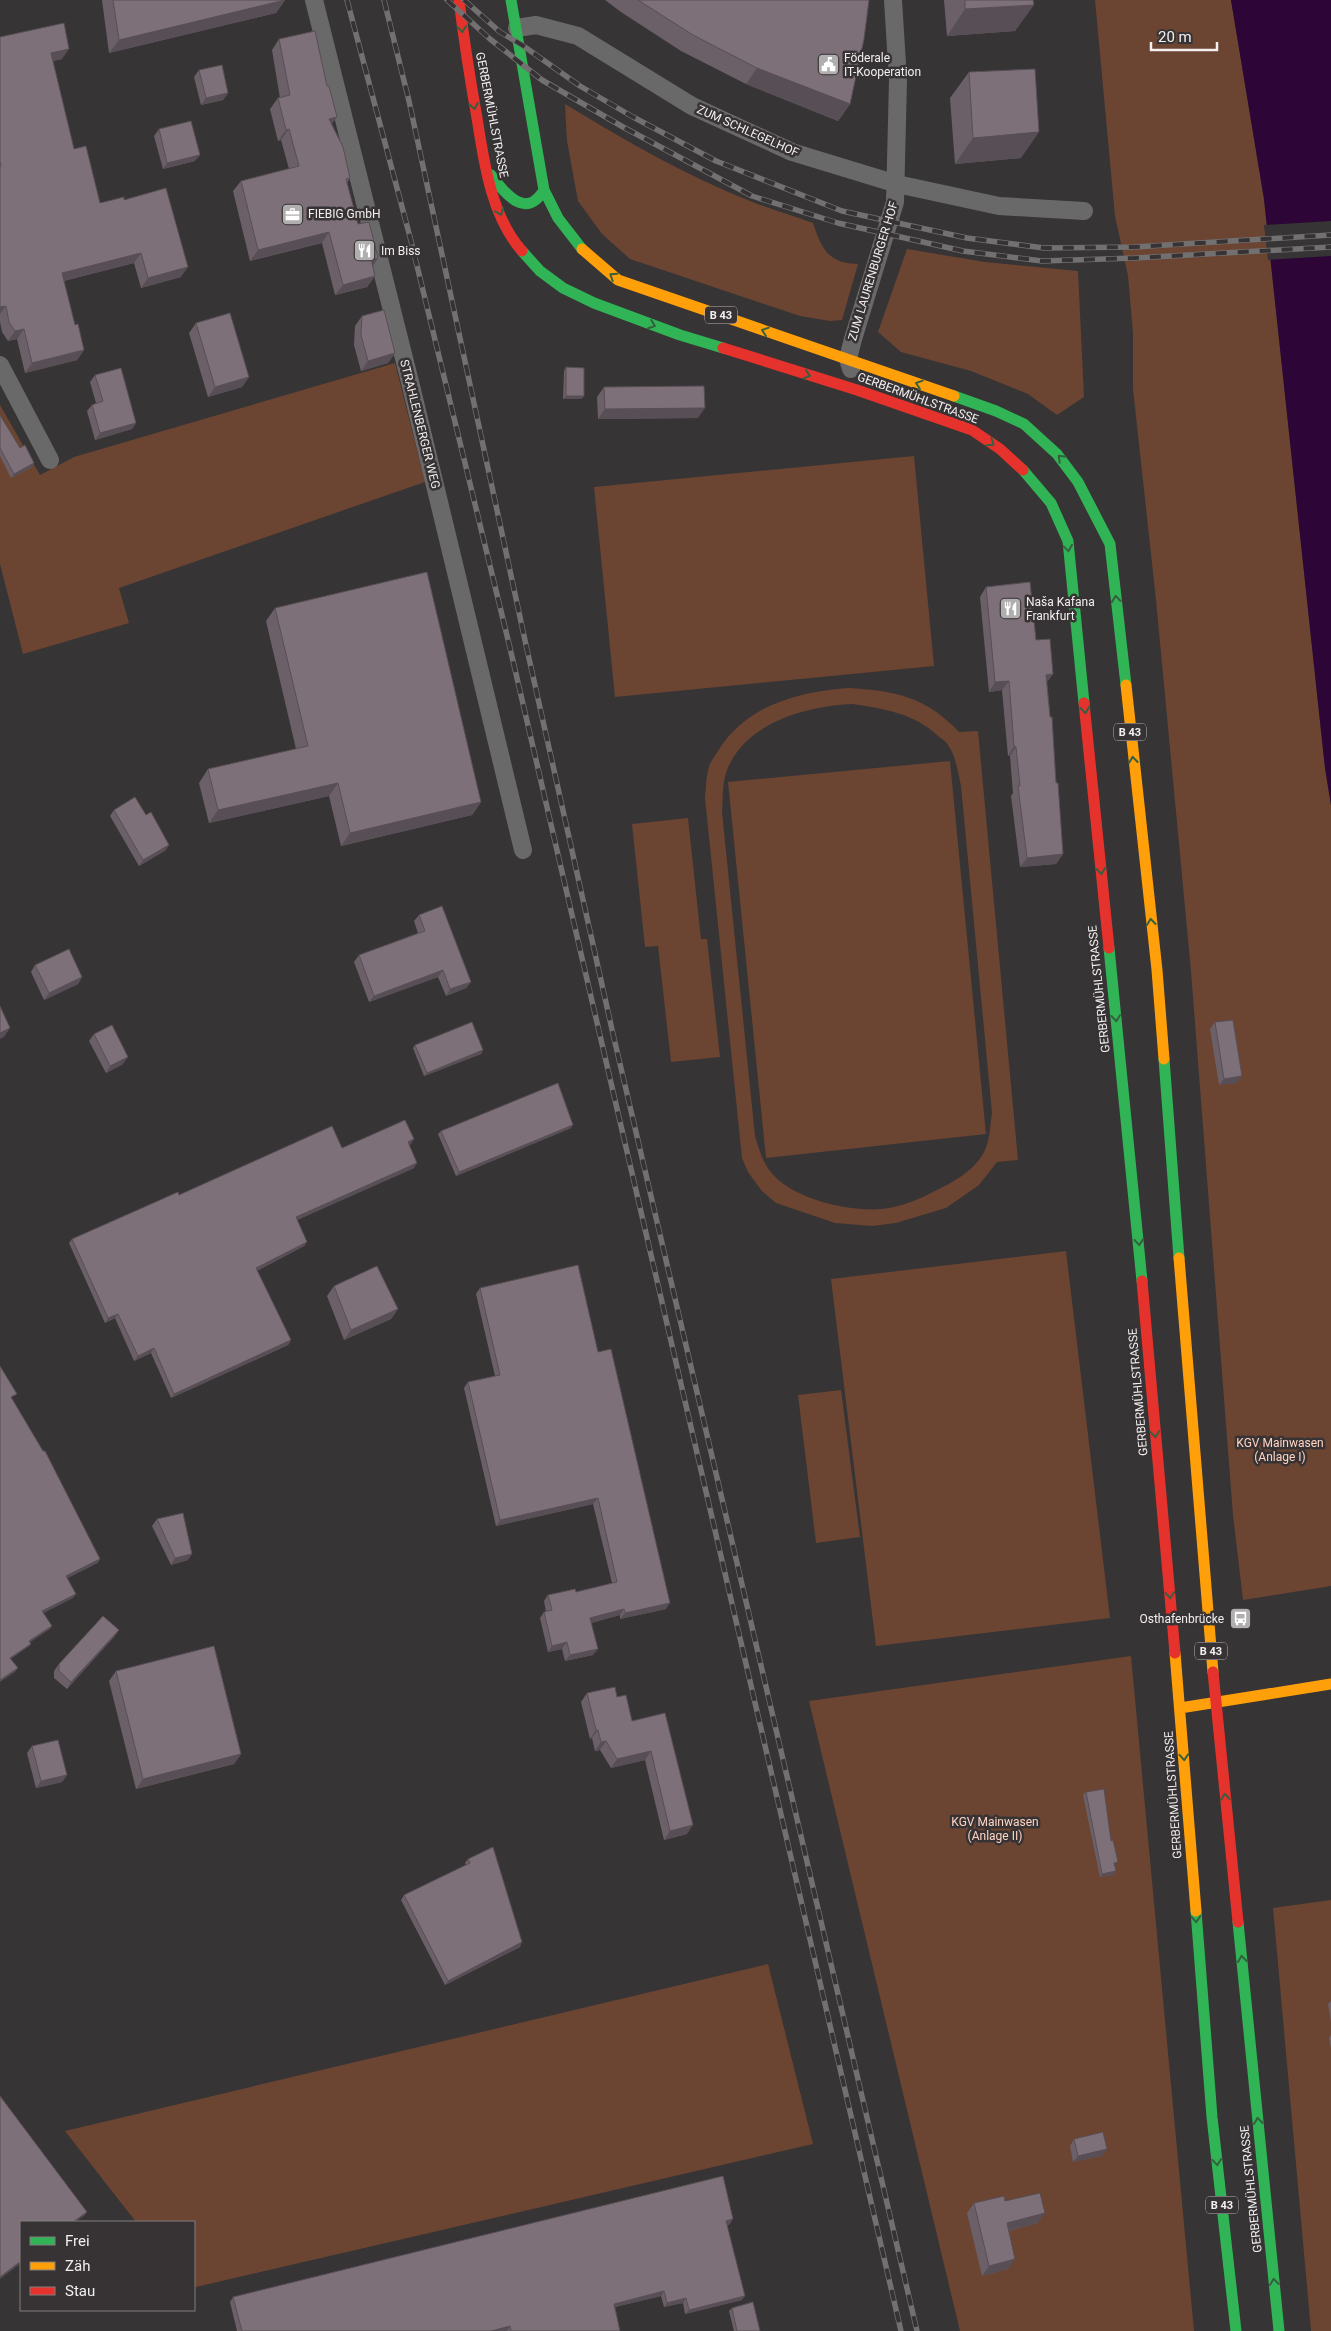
<svg xmlns="http://www.w3.org/2000/svg" width="1331" height="2331" viewBox="0 0 1331 2331" font-family="Roboto,sans-serif">
<style>
.green{fill:#6b4432;fill-rule:evenodd}
.water{fill:#2d0536}
.pier{fill:#363435}
.lines{fill:none;stroke-linecap:round;stroke-linejoin:round}
.street{stroke:#6a6969;stroke-width:18}
.fast{stroke:#30b455;stroke-width:11}
.slow{stroke:#ff9f0a;stroke-width:11}
.jam{stroke:#e5322d;stroke-width:11}
.rail-casing{stroke:#727071;stroke-width:5.5}
.rail{stroke:#373334;stroke-width:4;stroke-dasharray:11;stroke-linecap:butt}
.wall{fill:#6c6068}
.shaded-wall{fill:#584e55}
.building{fill:#7e7079;stroke:#584e55}
.oneway{stroke:#356040}
.labels{text-anchor:middle;dominant-baseline:central;stroke-width:5;stroke-linejoin:round;paint-order:stroke}
.shield{fill:#373334;stroke:#bab7b8;stroke-width:1}
.shield-label{font-size:11px;font-weight:bold;fill:#f2eff0}
.poi-label{font-size:12px;fill:#f2eff0;stroke:#373334;text-anchor:start}
.street-label{font-size:12px;fill:#f2eff0;stroke:#373334}
.park-label{font-size:12px;fill:#fdd3c1;stroke:#373334}
</style>
<rect width="100%" height="100%" fill="#363435"/>
<path class="green" d="M1095 0H1231L1264 199 1325 768 1331 805V1586L1243 1600 1233 1515 1191 971 1156 600 1133 389V333L1128 276 1115 216Z
M565 104C626 141 688 177 755 203 774 210 794 216 813 223 821 248 829 264 858 264L842 320 830 321 800 316 630 259 602 234 578 201 567 141Z
M907 249 985 262 1078 271 1084 397 1057 415 1028 394 971 371 901 352 878 332Z
M395 363 425 482 119 588 129 623 23 654 0 564V405L40 475 74 457Z
M914 456 934 666 615 697 594 487Z
M848 688C895 691 925 696 959 732L978 731 1018 1160 997 1162 979 1185 946 1208 896 1223 872 1226 835 1223 776 1203 762 1191 748 1172 742 1158 705 798C706 788 706 776 709 767 710 762 715 756 718 751 746 705 798 692 848 688ZM853 704C884 709 913 713 937 735 940 738 946 741 948 745 956 756 958 773 961 786L992 1113C990 1125 990 1139 985 1150 976 1169 957 1180 939 1189 922 1198 902 1207 882 1209 849 1212 791 1199 770 1171 762 1160 759 1149 755 1136L722 812C723 799 722 783 727 770 746 722 807 706 853 704Z
M950 761 986 1134 766 1158 728 782Z
M688 818 701 939H707L720 1057 671 1062 658 946 645 947 632 824Z
M1066 1251 1110 1618 876 1646 831 1279Z
M841 1390 860 1537 816 1543 798 1395Z
M1131 1656 1194 2331H960L809 1701Z
M1331 1900V2331H1311L1273 1908Z
M768 1964 813 2144 196 2287 194 2285V2222H136L65 2131Z"/>
<path class="water" d="M1231 0H1331V805L1325 768 1264 199Z"/>
<path class="pier" d="M1331 221V256L1268 260 1264 225Z"/>
<g class="lines">
<path class="street" d="M314 0 411 386 523 850
M517 28 536 25 578 36 692 106 792 152 897 184 999 206 1084 211
M0 365 50 460
M851 369 848 359 853 339 895 202 898 80 893 0"/>
<path class="fast" d="M511 0 544 190 558 218 582 249
M491 175C505 194 526 220 544 190
M522 251 540 271 563 288 594 303 680 335 723 348
M954 396 996 411 1024 424 1057 454 1078 482 1110 544 1126 685
M1023 470 1051 503 1068 541 1084 703
M1109 948 1142 1281
M1164 1059 1179 1258
M1196 1911 1212 2117 1236 2331
M1238 1922 1279 2331"/>
<path class="slow" d="M582 249 618 280 954 396
M1126 685 1157 970 1164 1059
M1179 1258 1213 1672
M1175 1653 1196 1911
M1180 1708 1331 1684"/>
<path class="jam" d="M459 0C464 40 470 79 477 118 484 162 491 216 522 251
M723 348 857 390 972 430 1000 449 1023 470
M1084 703 1109 948
M1142 1281 1175 1653
M1213 1672 1238 1922"/>
<defs>
<path id="rail" d="M347 0 410 237 510 648 901 2331
M384 0 409 101 526 645 613 1034 917 2331
M447 0 490 39 542 80 623 127 752 196 838 223 963 251 1042 261 1135 258 1331 247
M464 0 500 32 522 45 580 86 633 117 716 161 842 211 967 238 1044 248 1134 247 1331 235"/>
</defs>
<use href="#rail" class="rail-casing"/>
<use href="#rail" class="rail"/>
</g>
<path class="wall" d="M102 0H285L276 13 109 53Z
M605 0H869L850 104 838 121 746 84 681 51 621 12Z
M944 0H1033L1015 31 947 36Z
M0 37 62 59 53 61 74 149 100 203 124 200 181 277 141 288 134 263 64 281 75 325 84 350 77 360 25 373 17 339 8 341 2 332 0 322Z
M279 39 332 125 350 178 347 183 358 224 378 258 372 266 375 276 367 287 335 295 322 243 250 261 233 191 241 181 289 169 281 140 278 141 270 109 278 98H280L272 50Z
M199 70 228 93 223 100 201 105 194 77Z
M969 72 1021 158 955 164 950 98Z
M159 129 195 161 163 169 154 136Z
M362 316 395 353 388 363 361 371 354 345 355 326Z
M196 323 249 377 242 387 208 397 189 333Z
M566 367 584 396 581 399H563L564 371Z
M95 375 136 423 132 429 95 440 87 411 92 405 96 403 90 382Z
M604 387 698 418 598 419 597 397Z
M0 415 20 448 34 463 32 467 11 478 0 456Z
M986 587 1036 640 1053 674 1047 682 1063 854 1056 864 1020 867 1011 796 1013 793 1010 756H1008L1002 690 989 692 980 597Z
M275 608 481 802 472 815 341 846 329 796 209 823 199 783 208 769 296 749 266 621Z
M114 810 166 850 139 866 110 816Z
M419 915 471 982 466 988 446 996 438 977 369 1002 354 962 359 955 418 933 414 921Z
M35 965 82 977 78 984 44 1000 31 972Z
M1215 1022 1237 1083 1219 1085 1210 1029Z
M94 1034 123 1064 106 1073 89 1041Z
M415 1045 483 1050 481 1054 424 1076 413 1048Z
M571 1128 456 1176 438 1134 441 1131Z
M411 1144 409 1145 414 1168 297 1220 307 1242 304 1246 257 1271 291 1340 288 1345 171 1398 151 1353 134 1361 115 1318 105 1323 69 1243 72 1239 179 1195 342 1148Z
M334 1286 398 1309 391 1319 344 1340 327 1296Z
M480 1288 598 1352 666 1609 620 1619V1615L591 1623 593 1655 565 1661 562 1649 548 1652 540 1618 544 1612H546L544 1601 548 1595 576 1592 612 1583 593 1504 496 1526 464 1388 468 1382 495 1376 476 1294Z
M157 1519 188 1560 171 1565 152 1526Z
M119 1630 114 1637 67 1689 54 1678V1671L59 1664Z
M116 1671 241 1754 234 1764 136 1789 109 1681Z
M587 1693 617 1697 632 1721 665 1713 687 1834 664 1840 645 1760 611 1768 600 1750 595 1751 592 1738 590 1739 581 1702Z
M32 1746 67 1775 62 1782 36 1788 27 1753Z
M1086 1792 1115 1866 1116 1871 1113 1875 1100 1877 1083 1795Z
M468 1859 520 1947 445 1985 401 1900 404 1895 466 1865 465 1863Z
M1331 2001V2022L1328 2004Z
M1331 2035V2049L1329 2038Z
M1074 2139 1107 2149 1102 2156 1073 2162 1070 2146Z
M1005 2201 1038 2223 1009 2231 1008 2269 982 2276 967 2213 974 2203Z
M727 2224 742 2300 685 2314 683 2303 664 2307 661 2296 615 2307 620 2331H237L230 2302 233 2297 730 2224Z
M732 2308 760 2331H734L729 2311Z"/>
<path class="shaded-wall" d="M285 0 276 13 109 53 119 40Z
M1034 5 1015 31 947 36 965 9Z
M69 49 62 59 44 63 51 53Z
M757 68 850 104 838 121 746 84Z
M228 93 223 100 201 105 206 98Z
M337 117 329 128V119Z
M289 129 281 140 278 141 286 130Z
M1039 132 1021 158 955 164 973 138Z
M200 155 195 161 163 169 167 163Z
M329 232 322 243 250 261 258 250Z
M141 253 134 263 55 283 62 273Z
M378 258 371 269V259Z
M188 267 181 277 141 288 148 278Z
M375 276 367 287 335 295 343 285Z
M6 306 0 314V307Z
M24 329 17 339 8 341 15 331Z
M84 350 77 360 25 373 32 363Z
M395 353 388 363 361 371 368 361Z
M249 377 242 387 208 397 215 387Z
M566 396H584L581 399H563Z
M705 408 698 418 598 419 605 409Z
M136 423 132 429 95 440 100 433Z
M34 463 32 467 11 478 14 474Z
M1053 674 1046 683V675Z
M1009 681 1002 690 989 692 995 682Z
M1014 746 1016 747 1010 756H1008Z
M338 783 329 796 209 823 218 810Z
M481 802 472 815 341 846 350 833Z
M169 845 166 850 139 866 143 860Z
M1063 854 1056 864 1020 867 1027 858Z
M443 970 438 977 369 1002 374 996Z
M82 977 78 984 44 1000 49 993Z
M471 982 466 988 446 996 450 989Z
M10 1028 4 1037 0 1039V1033Z
M483 1050 481 1054 424 1076 427 1073Z
M128 1057 123 1064 106 1073 110 1066Z
M1242 1076 1237 1083 1219 1085 1224 1079Z
M573 1125 571 1128 456 1176 459 1172Z
M414 1139 411 1144 404 1147 408 1142Z
M417 1163 414 1168 292 1222 296 1217Z
M307 1242 304 1246 253 1273 256 1268Z
M398 1309 391 1319 344 1340 351 1330Z
M118 1314 115 1318 105 1323 108 1318Z
M291 1340 288 1345 171 1398 174 1394Z
M154 1348 151 1353 134 1361 138 1356Z
M598 1498 593 1504 496 1526 500 1520Z
M192 1554 188 1560 171 1565 175 1558Z
M100 1559 98 1563 64 1580 66 1576Z
M76 1594 73 1598 40 1615 42 1611Z
M670 1603 666 1609 620 1619 625 1613Z
M624 1609 620 1615 586 1624 590 1618Z
M52 1626 50 1629 26 1645 29 1641Z
M119 1630 114 1637 67 1689 71 1682Z
M567 1642 562 1649 548 1652 552 1646Z
M31 1644 28 1647 8 1661 10 1658Z
M598 1649 593 1655 565 1661 570 1655Z
M18 1668 15 1672 0 1682V1680Z
M596 1730H598L592 1738 590 1739Z
M606 1741 600 1750 595 1751 601 1742Z
M651 1751 645 1760 611 1768 617 1759Z
M241 1754 234 1764 136 1789 143 1779Z
M67 1775 62 1782 36 1788 41 1781Z
M693 1825 687 1834 664 1840 670 1831Z
M1116 1871 1113 1875 1100 1877 1102 1874Z
M522 1942 520 1947 445 1985 448 1981Z
M1107 2149 1102 2156 1073 2162 1078 2156Z
M87 2212 85 2215 75 2222H73Z
M1045 2213 1038 2223 1000 2233 1007 2223Z
M733 2219 730 2224 723 2225 726 2221Z
M1015 2259 1008 2269 982 2276 989 2266Z
M21 2261V2263L0 2279V2277Z
M664 2291 661 2296 611 2308 614 2304Z
M745 2296 742 2300 685 2314 689 2310Z
M686 2298 683 2303 664 2307 667 2303Z
M510 2326 507 2331H491Z"/>
<path class="building" d="M113 0H285L119 40Z
M638 0H869L864 39 850 104 757 68 693 35Z
M965 0H1033L1034 5 965 9Z
M64 23 69 49 51 53 74 149 86 146 100 203 124 197V200L166 188 188 267 148 278 141 253 62 273 75 325 78 324 84 350 32 363 24 329 15 331 9 322 6 306 0 307V167L1 166 0 161V37Z
M315 31 327 86H329L337 117 329 119 343 147 350 178 346 179 358 224 369 222 378 258 371 259 375 276 343 285 329 232 258 250 241 181 299 166 289 129 286 130 278 98 290 95 279 39Z
M222 65 228 93 206 98 199 70Z
M1035 69 1039 132 973 138 969 72Z
M191 121 200 155 167 163 159 129Z
M384 310 395 353 368 361 361 335 362 316Z
M230 313 249 377 215 387 196 323Z
M566 367 584 368V396H566Z
M121 368 136 423 100 433 92 405 103 401 95 375Z
M704 386 705 408 605 409 604 387Z
M0 415 20 448 25 445 34 463 14 474 0 448Z
M427 572 481 802 350 833 338 783 218 810 208 769 308 746 275 608Z
M1030 582 1036 640 1050 639 1053 674 1046 675 1050 717H1052L1056 783H1058L1063 854 1027 858 1018 786H1020L1016 747 1014 746 1009 681 995 682 986 587Z
M135 797 146 815 151 812 169 845 143 860 114 810Z
M442 906 471 982 450 989 443 970 374 996 359 955 425 931 419 915Z
M69 949 82 977 49 993 35 965Z
M0 1006 10 1028 0 1033Z
M1233 1020 1242 1076 1224 1079 1215 1022Z
M472 1022 483 1050 427 1073 415 1045Z
M112 1025 128 1057 110 1066 94 1034Z
M558 1083 573 1125 459 1172 441 1131Z
M405 1120 414 1139 408 1142 417 1163 296 1217 307 1242 256 1268 291 1340 174 1394 154 1348 138 1356 118 1314 108 1318 72 1239 178 1192 179 1195 332 1126 342 1148Z
M578 1265 598 1352 611 1349 670 1603 625 1613 624 1609 590 1618 598 1649 570 1655 567 1642 552 1646 544 1612 552 1610 548 1595 575 1589 576 1592 617 1582 598 1498 500 1520 468 1382 500 1375 480 1288Z
M377 1266 398 1309 351 1330 334 1286Z
M0 1366 17 1394 11 1397 43 1451H45L100 1559 66 1576 76 1594 42 1611 52 1626 29 1641 31 1644 10 1658 18 1668 0 1680Z
M183 1513 192 1554 175 1558 157 1519Z
M103 1616 119 1630 71 1682 59 1671V1664Z
M214 1646 241 1754 143 1779 116 1671Z
M615 1687 617 1697 626 1695 632 1721 665 1713 693 1825 670 1831 651 1751 617 1759 606 1741 601 1742 598 1730H596L587 1693Z
M58 1740 67 1775 41 1781 32 1746Z
M1104 1789 1111 1841 1113 1840 1118 1862 1114 1863 1116 1871 1102 1874 1086 1792Z
M493 1847 522 1942 448 1981 404 1895 470 1863 468 1859Z
M0 2096 87 2212 73 2222H21V2261L0 2277Z
M1103 2132 1107 2149 1078 2156 1074 2139Z
M723 2176 733 2219 726 2221 745 2296 689 2310 686 2298 667 2303 664 2291 614 2304 620 2331H511L510 2326 491 2331H242L233 2297Z
M1040 2193 1045 2213 1007 2223 1015 2259 989 2266 974 2203 1004 2196 1005 2201Z
M753 2302 760 2331H737L732 2308Z"/>
<defs><path id="oneway-chevron" d="M-2-3.5L2.5 0L-2 3.5" fill="none" stroke-width="1.6" stroke-linecap="round" stroke-linejoin="round" transform="scale(1.25)"/></defs>
<g class="oneway">
<use href="#oneway-chevron" transform="translate(462 29) rotate(83)"/>
<use href="#oneway-chevron" transform="translate(474 106) rotate(80)"/>
<use href="#oneway-chevron" transform="translate(500 212) rotate(68)"/>
<use href="#oneway-chevron" transform="translate(613 276) rotate(-147)"/>
<use href="#oneway-chevron" transform="translate(652 325) rotate(21)"/>
<use href="#oneway-chevron" transform="translate(765 331) rotate(-161)"/>
<use href="#oneway-chevron" transform="translate(807 375) rotate(17)"/>
<use href="#oneway-chevron" transform="translate(919 384) rotate(-161)"/>
<use href="#oneway-chevron" transform="translate(991 443) rotate(35)"/>
<use href="#oneway-chevron" transform="translate(1061 458) rotate(-135)"/>
<use href="#oneway-chevron" transform="translate(1068 548) rotate(82)"/>
<use href="#oneway-chevron" transform="translate(1116 599) rotate(-96)"/>
<use href="#oneway-chevron" transform="translate(1085 710) rotate(84)"/>
<use href="#oneway-chevron" transform="translate(1133 760) rotate(-96)"/>
<use href="#oneway-chevron" transform="translate(1101 871) rotate(84)"/>
<use href="#oneway-chevron" transform="translate(1151 922) rotate(-96)"/>
<use href="#oneway-chevron" transform="translate(1116 1018) rotate(84)"/>
<use href="#oneway-chevron" transform="translate(1139 1242) rotate(85)"/>
<use href="#oneway-chevron" transform="translate(1155 1434) rotate(85)"/>
<use href="#oneway-chevron" transform="translate(1170 1595) rotate(85)"/>
<use href="#oneway-chevron" transform="translate(1184 1757) rotate(86)"/>
<use href="#oneway-chevron" transform="translate(1225 1797) rotate(-96)"/>
<use href="#oneway-chevron" transform="translate(1196 1919) rotate(86)"/>
<use href="#oneway-chevron" transform="translate(1242 1959) rotate(-96)"/>
<use href="#oneway-chevron" transform="translate(1258 2121) rotate(-96)"/>
<use href="#oneway-chevron" transform="translate(1217 2162) rotate(84)"/>
<use href="#oneway-chevron" transform="translate(1274 2282) rotate(-96)"/>
</g>
<defs>
<symbol id="civic-square" viewBox="-11 -11 22 22"><rect x="-9" y="-9" width="18" height="18" rx="4" fill="#b0aeaf" stroke="#373334"/><path d="M-.6-6.5H3V-4.5H.6V-3L4-1V1h2V6H-6V1h2V-1L-.6-3ZM-1.2 2.5V6h2.4V2.5Z" fill="#fff"/></symbol>
<symbol id="office-square" viewBox="-11 -11 22 22"><rect x="-9" y="-9" width="18" height="18" rx="4" fill="#b0aeaf" stroke="#373334"/><path d="M-6-3h4V-5.5h4V-3h4V5H-6ZM-1-4.5V-3h2v-1.5ZM-6 0V1H6V0Z" fill="#fff"/></symbol>
<symbol id="restaurant-square" viewBox="-11 -11 22 22"><rect x="-9" y="-9" width="18" height="18" rx="4" fill="#b0aeaf" stroke="#373334"/><path d="M-5-6h1v4h1v-4h1v4h1v-4h1v5L-1.5 .5V6h-2V.5L-5-1ZM5-6V6H3V1.5H1.5Q1.5-4 5-6Z" fill="#fff"/></symbol>
<symbol id="bus-square" viewBox="-11 -11 22 22"><rect x="-9" y="-9" width="18" height="18" rx="4" fill="#b0aeaf" stroke="#373334"/><path d="M-5-6H5V4H4V6H2V4H-2V6H-4V4H-5ZM-3.5-4V0h7V-4ZM-3.5 1.2v1.5H-2V1.2ZM2 1.2v1.5H3.5V1.2Z" fill="#fff"/></symbol>
</defs>
<g fill-rule="evenodd">
<use href="#civic-square" x="816" y="52" width="25" height="25"/>
<use href="#office-square" x="280" y="202" width="25" height="25"/>
<use href="#restaurant-square" x="352" y="238" width="25" height="25"/>
<use href="#restaurant-square" x="998" y="596" width="25" height="25"/>
<use href="#bus-square" x="1228" y="1606" width="25" height="25"/>
</g>
<g class="labels">
<g class="shield">
<rect x="705" y="306.5" width="32" height="17" rx="4"/>
<rect x="1114" y="723.5" width="32" height="17" rx="4"/>
<rect x="1195" y="1642.5" width="32" height="17" rx="4"/>
<rect x="1206" y="2196.5" width="32" height="17" rx="4"/>
</g>
<g class="shield-label">
<text x="721" y="315">B 43</text>
<text x="1130" y="732">B 43</text>
<text x="1211" y="1651">B 43</text>
<text x="1222" y="2205">B 43</text>
</g>
<g class="poi-label">
<text x="844" y="58">Föderale<tspan x="844" dy="14">IT-Kooperation</tspan></text>
<text x="308" y="214">FIEBIG GmbH</text>
<text x="381" y="251">Im Biss</text>
<text x="1026" y="602">Naša Kafana<tspan x="1026" dy="14">Frankfurt</tspan></text>
<text x="1224" y="1619" text-anchor="end">Osthafenbrücke</text>
</g>
<g class="street-label">
<text transform="translate(492 115) rotate(79)">GERBERMÜHLSTRASSE</text>
<text transform="translate(748 131) rotate(24)">ZUM SCHLEGELHOF</text>
<text transform="translate(873 271) rotate(-73)">ZUM LAURENBURGER HOF</text>
<text transform="translate(918 398) rotate(20)">GERBERMÜHLSTRASSE</text>
<text transform="translate(420 424) rotate(76)">STRAHLENBERGER WEG</text>
<text transform="translate(1099 989) rotate(-96)">GERBERMÜHLSTRASSE</text>
<text transform="translate(1138 1392) rotate(-95)">GERBERMÜHLSTRASSE</text>
<text transform="translate(1173 1795) rotate(-94)">GERBERMÜHLSTRASSE</text>
<text transform="translate(1251 2189) rotate(-96)">GERBERMÜHLSTRASSE</text>
</g>
<g class="park-label">
<text x="1280" y="1443">KGV Mainwasen<tspan x="1280" dy="14">(Anlage I)</tspan></text>
<text x="995" y="1822">KGV Mainwasen<tspan x="995" dy="14">(Anlage II)</tspan></text>
</g>
</g>
<rect x="20" y="2221" width="175" height="90" fill="#373334" stroke="#827e7f"/>
<rect x="30" y="2237" width="25" height="8" fill="#30b455" stroke="#827e7f"/>
<text x="65" y="2246" font-size="15" fill="#f2eff0">Frei</text>
<rect x="30" y="2262" width="25" height="8" fill="#ff9f0a" stroke="#827e7f"/>
<text x="65" y="2271" font-size="15" fill="#f2eff0">Zäh</text>
<rect x="30" y="2287" width="25" height="8" fill="#e5322d" stroke="#827e7f"/>
<text x="65" y="2296" font-size="15" fill="#f2eff0">Stau</text>
<path d="M1151 42v8h66v-8" fill="none" stroke="#f2eff0" stroke-width="2.5"/>
<text x="1158" y="42" font-size="15" fill="#f2eff0" stroke="#373334" stroke-width="4" paint-order="stroke">20 m</text>
</svg>
